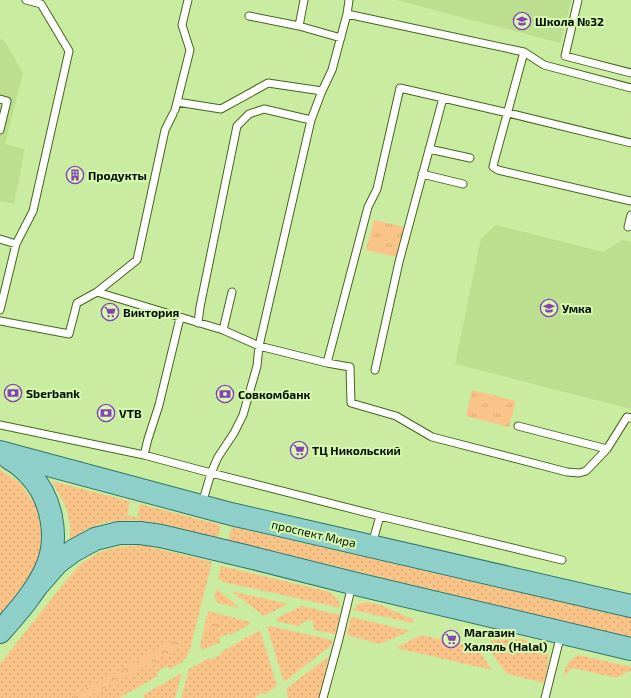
<svg xmlns="http://www.w3.org/2000/svg" width="631" height="698" viewBox="0 0 631 698" font-family="'Exo 2',sans-serif">
<style>
.built{fill:#bbdf8f}
.grass{fill:url(#grass-dots);fill-rule:evenodd}
.forest{fill:url(#forest-crowns)}
.park{fill:url(#park-tufts)}
.lines{fill:none;stroke-linecap:round;stroke-linejoin:round}
.service-casing{stroke:#49651d;stroke-width:9}
.primary-casing{stroke:#2f776d;stroke-width:24}
.service{stroke:#fff;stroke-width:7}
.primary{stroke:#8fcfca;stroke-width:22}
.labels{text-anchor:middle;dominant-baseline:central;stroke-width:4;stroke-linejoin:round;paint-order:stroke}
.poi-label{font-size:12px;font-weight:bold;fill:#050f00;stroke:#d7f9ae;text-anchor:start}
.street-label{font-size:12px;fill:#050f00;stroke:#d7f9ae}
</style>
<defs>
<pattern id="grass-dots" width="8" height="8" patternUnits="userSpaceOnUse"><rect width="8" height="8" fill="#fac488"/><path d="M2 2h.1M6 6h.1" fill="none" stroke="#d5a774" stroke-width="1.8" stroke-linecap="round"/></pattern>
<pattern id="forest-crowns" width="20" height="18" patternUnits="userSpaceOnUse"><rect width="20" height="18" fill="#fac488"/><path d="M2 6a3 3 0 1 1 6 0M12 15a3 3 0 1 1 6 0" fill="none" stroke="#d5a774"/></pattern>
<pattern id="park-tufts" width="24" height="20" patternUnits="userSpaceOnUse"><rect width="24" height="20" fill="#fac488"/><path d="M3 7l-1-3M5 7V3M7 7l1-3M15 17l-1-3M17 17v-4M19 17l1-3" fill="none" stroke="#d5a774"/></pattern>
</defs>
<rect width="100%" height="100%" fill="#caeca1"/>
<path class="built" d="M396 0H571L560 43Z
M0 39 4 40 23 73 5 144 25 149 14 204 0 201Z
M496 225 603 252 622 240 631 242V409L455 364 481 238Z"/>
<path class="grass" d="M0 469 20 483 36 506 43 527V552L36 575 0 619Z
M52 481 221 525 218 538C174 527 123 507 80 533 77 535 73 538 70 540V524L66 507ZM130 502 140 504 137 518 127 515Z
M232 527 631 618V638L228 540Z
M143 545 212 562 189 653 184 661 170 669 167 666 157 672 158 676 119 698H0V664L69 577 82 563 100 552 118 547Z
M221 566 330 592 338 600 341 608 223 582 218 578Z
M217 589 240 608 218 603 214 597Z
M231 591 288 604 264 616Z
M366 602 381 605 414 620 413 623 353 610 359 604Z
M302 606 340 615 335 634 314 630 313 621C306 619 304 621 299 626L276 621 277 618Z
M208 611 250 622V624L231 635 230 633 219 638 221 642 202 650 200 646Z
M351 617 410 631 380 644 347 635Z
M270 626 332 640V645L284 682 267 627Z
M260 630 277 686 264 695 262 692 255 698H181L189 669 209 658 210 660 222 654 221 652Z
M421 635 477 648 492 670 396 648Z
M522 639C528 641 535 642 541 645 554 651 546 672 544 683L507 674 489 650 491 640Z
M579 655 631 667V670L617 678 573 668 564 676C566 663 568 661 579 655Z
M329 656 319 698H288L286 689Z
M182 673 175 698H144L143 695Z"/>
<path class="forest" d="M218 616 219 623 213 628 205 631 208 619Z
M176 639H182L174 651 86 698H70Z"/>
<path class="park" d="M374 220 404 227 397 257 366 250Z
M472 390 516 401 509 427 466 416Z"/>
<g class="lines">
<defs>
<path id="service" d="M578 0 565 56 631 73
M347 14 524 52 544 65 631 88
M249 16 299 26 341 38
M299 26 304 0
M524 52 494 162 493 167 498 170 631 201
M0 99 7 101 0 130
M177 102 221 109 268 83 322 91
M175 110 190 50 182 25 188 0
M429 149 470 158
M422 174 463 184
M628 227 631 215
M0 239 16 244
M97 292 223 330 259 346 327 363 350 367 351 403 396 416 432 437 567 472 579 473 586 471 607 449 627 417 631 418
M0 310 16 244 33 211 69 51 41 4 26 0
M0 321 69 334 77 303 97 292 137 260 165 130 173 114
M198 323 200 307 237 126 249 114 264 109 311 120
M223 330 232 292
M327 363 368 207 377 189 400 88 508 113 631 143
M375 370 399 262 443 98
M0 425 144 455 211 473 380 516
M518 426 607 449
M144 455 148 439 159 405 180 318
M202 504 211 473 218 457 234 433 243 415 257 366 259 346 311 120 322 91 332 70 347 14 349 0
M372 544 380 516 562 560
M323 698 339 639 352 585
M545 698 561 634"/>
<path id="primary" d="M0 452 231 514 631 606
M37 586 57 563 73 551 95 539 119 533H140L161 536 249 557 352 583 631 649
M0 632C17 613 39 588 48 564 59 535 51 497 30 475 24 468 16 462 9 458"/>
</defs>
<use href="#service" class="service-casing"/>
<use href="#primary" class="primary-casing"/>
<use href="#service" class="service"/>
<use href="#primary" class="primary"/>
</g>
<defs>
<symbol id="school-ring" viewBox="-11 -11 22 22"><circle r="9.5" fill="#d7f9ae" stroke="#8643b7" stroke-width="1.5"/><path d="M0-5L7-2L0 1L-7-2ZM-4 1L0 2.5L4 1V4Q0 6-4 4Z" fill="#8643b7"/></symbol>
<symbol id="building-ring" viewBox="-11 -11 22 22"><circle r="9.5" fill="#d7f9ae" stroke="#8643b7" stroke-width="1.5"/><path d="M-4-6H4V6H1V3H-1V6H-4ZM-2.5-4.3h1.7v1.8h-1.7ZM.8-4.3h1.7v1.8H.8ZM-2.5-1h1.7V.8h-1.7ZM.8-1h1.7V.8H.8Z" fill="#8643b7"/></symbol>
<symbol id="supermarket-ring" viewBox="-11 -11 22 22"><circle r="9.5" fill="#d7f9ae" stroke="#8643b7" stroke-width="1.5"/><path d="M-6-5.5h2.5l.6 2H6L4.5 2H-2.5L-4.4-4H-6ZM-1.5 3.2a1.3 1.3 0 1 0 .1 0ZM3 3.2a1.3 1.3 0 1 0 .1 0Z" fill="#8643b7"/></symbol>
<symbol id="bank-ring" viewBox="-11 -11 22 22"><circle r="9.5" fill="#d7f9ae" stroke="#8643b7" stroke-width="1.5"/><path d="M-6-4H6V4H-6ZM0-2.3a2.3 2.3 0 1 0 0 4.6a2.3 2.3 0 1 0 0-4.6Z" fill="#8643b7"/></symbol>
</defs>
<g fill-rule="evenodd">
<use href="#school-ring" x="512" y="11" width="20" height="20"/>
<use href="#building-ring" x="65" y="165" width="20" height="20"/>
<use href="#school-ring" x="539" y="298" width="20" height="20"/>
<use href="#supermarket-ring" x="100" y="302" width="20" height="20"/>
<use href="#bank-ring" x="3" y="383" width="20" height="20"/>
<use href="#bank-ring" x="215" y="384" width="20" height="20"/>
<use href="#bank-ring" x="96" y="403" width="20" height="20"/>
<use href="#supermarket-ring" x="289" y="440" width="20" height="20"/>
<use href="#supermarket-ring" x="441" y="629" width="20" height="20"/>
</g>
<g class="labels">
<g class="poi-label">
<text x="535" y="21">Школа №32</text>
<text x="88" y="175">Продукты</text>
<text x="562" y="308">Умка</text>
<text x="123" y="312">Виктория</text>
<text x="26" y="393">Sberbank</text>
<text x="238" y="394">Совкомбанк</text>
<text x="119" y="413">VTB</text>
<text x="312" y="450">ТЦ Никольский</text>
<text x="464" y="632">Магазин<tspan x="464" dy="14">Халяль (Halal)</tspan></text>
</g>
<g class="street-label">
<text transform="translate(314 533) rotate(13)">проспект Мира</text>
</g>
</g>
</svg>
